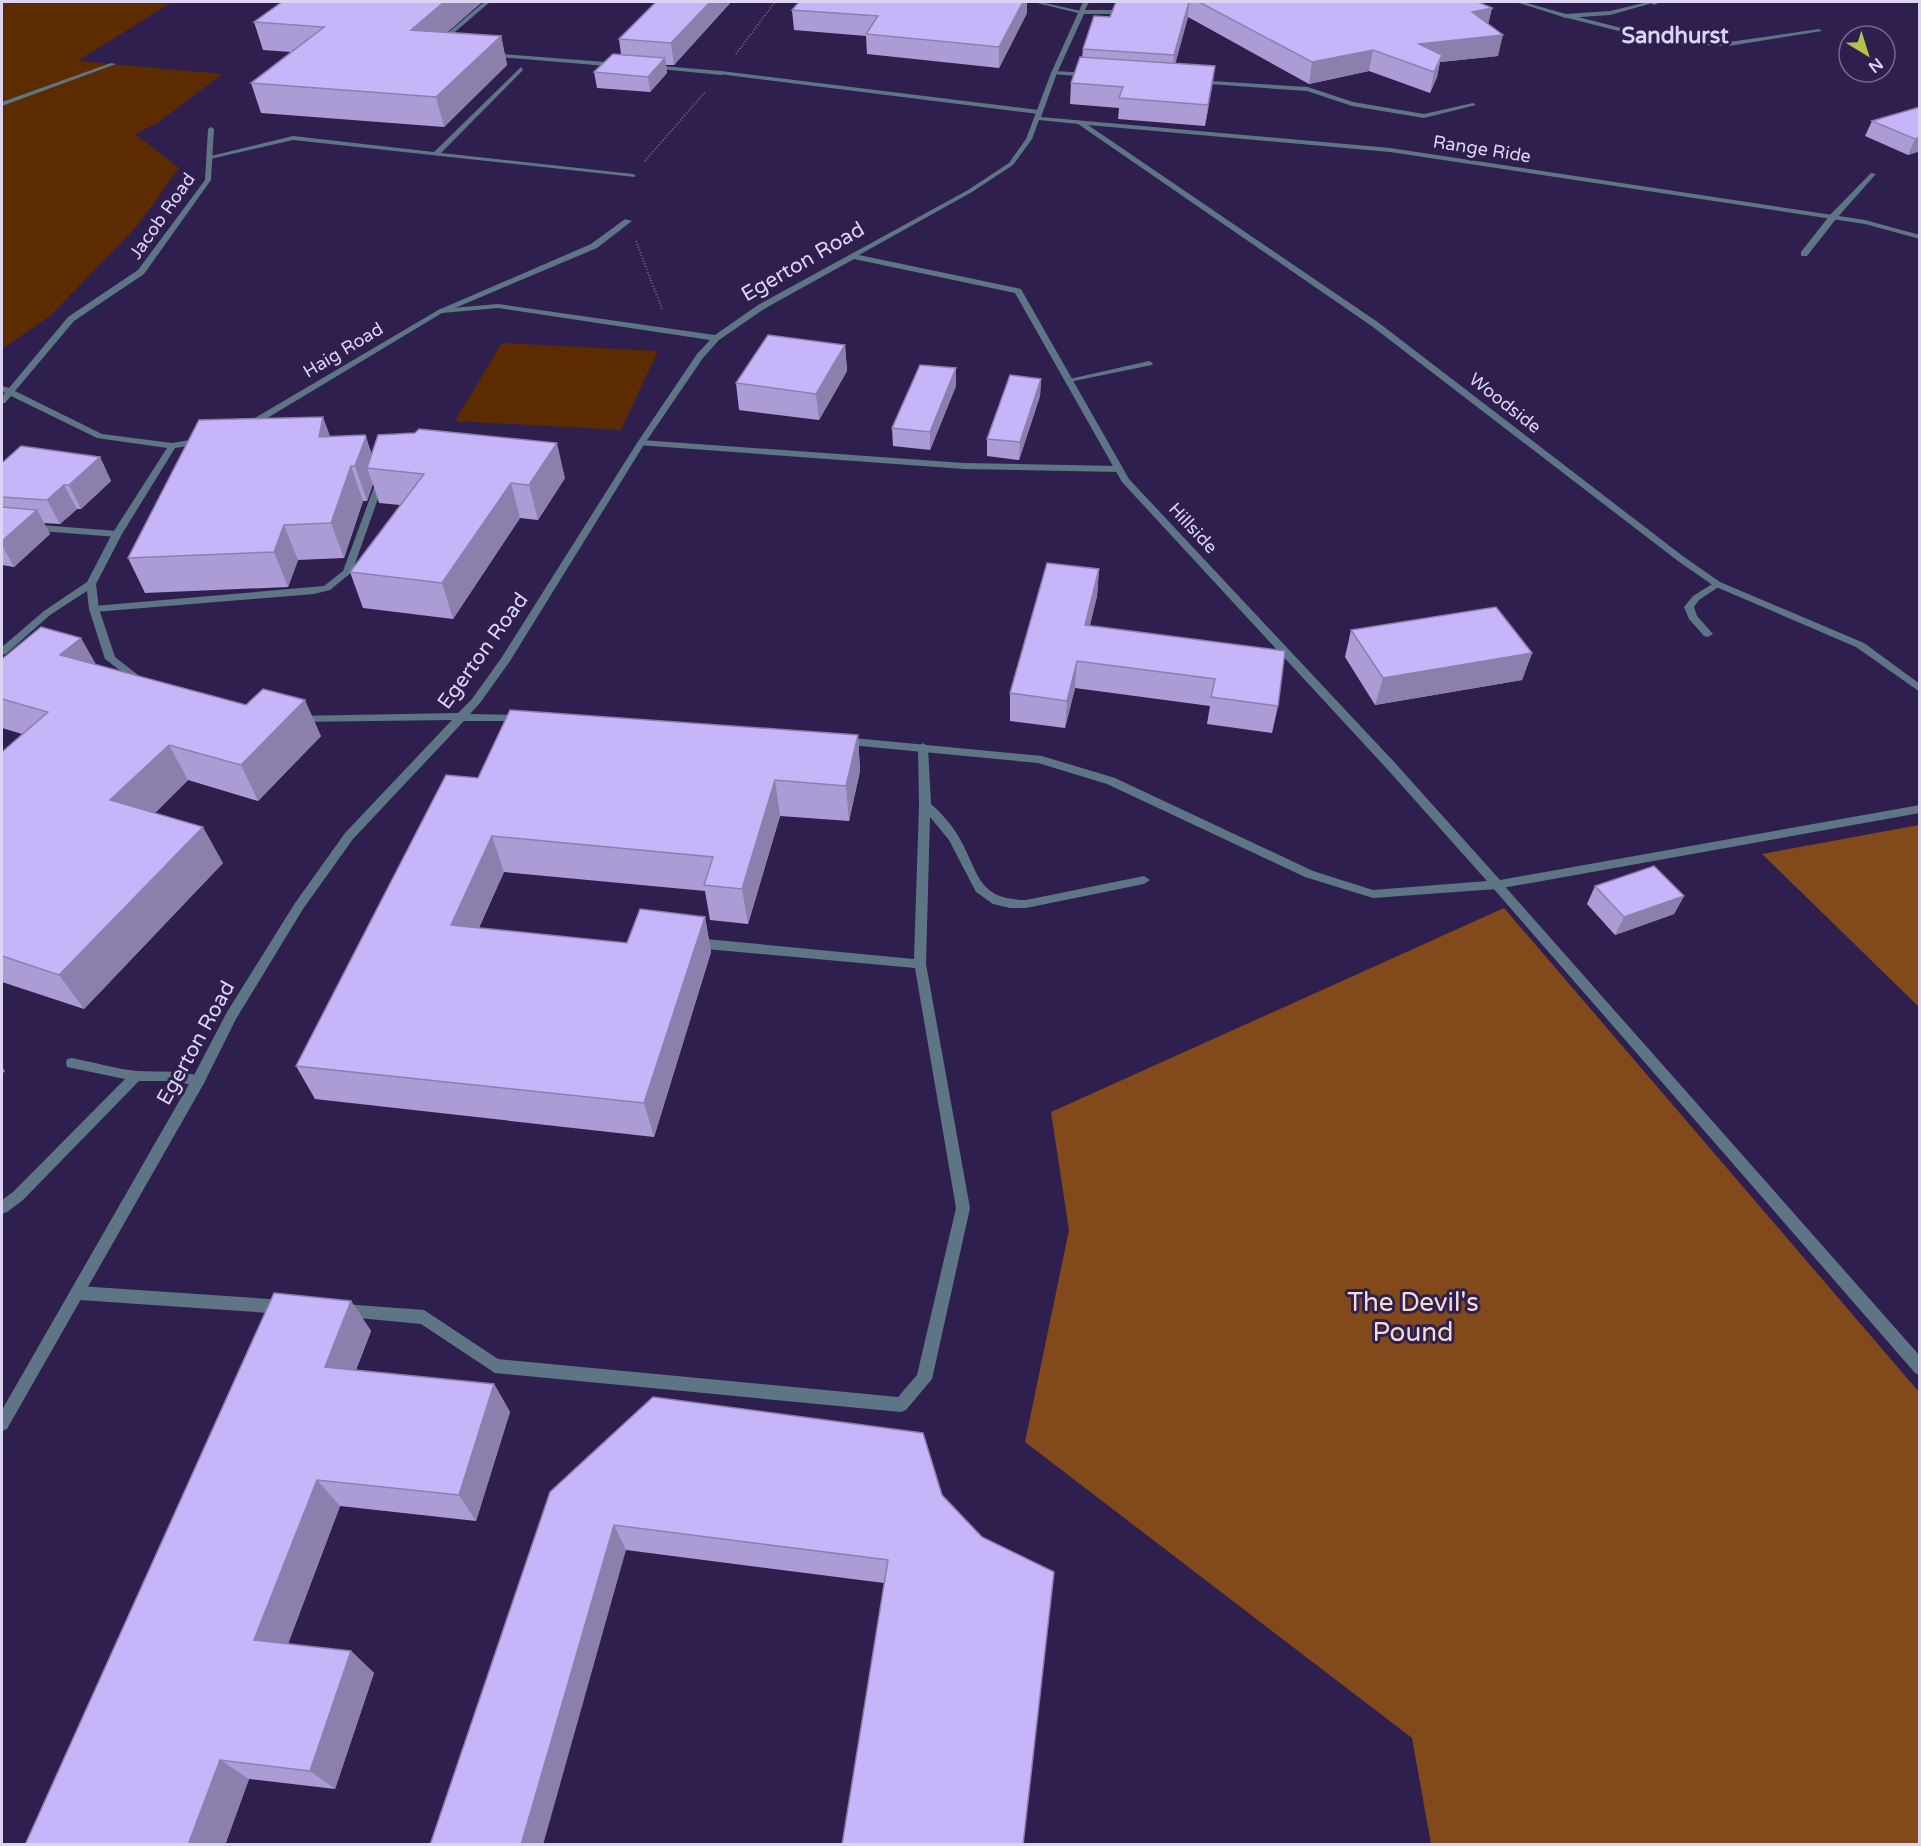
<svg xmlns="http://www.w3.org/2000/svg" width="1921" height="1846" viewBox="0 0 1921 1846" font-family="'Varela Round',sans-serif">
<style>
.green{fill:#5c2c00}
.forest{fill:#82491a}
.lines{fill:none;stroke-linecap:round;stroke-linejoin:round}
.path{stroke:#756890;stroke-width:2;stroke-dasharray:1 2;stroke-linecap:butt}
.service{fill:#5d7585;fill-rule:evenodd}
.pedestrian{fill:#5d7585;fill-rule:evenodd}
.minor{fill:#5d7585;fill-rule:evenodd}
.wall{fill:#ab9cd6}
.shaded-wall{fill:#8b7fae}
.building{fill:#c7b5f9;stroke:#8b7fae;stroke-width:1.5}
.labels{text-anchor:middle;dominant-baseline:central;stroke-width:6;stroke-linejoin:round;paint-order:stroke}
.far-street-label{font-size:18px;fill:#dbd4f2;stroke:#2f1f4e}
.street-label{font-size:21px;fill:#dbd4f2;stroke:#2f1f4e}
.far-district-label{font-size:22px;font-weight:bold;fill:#dbd4f2;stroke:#2f1f4e}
.near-park-label{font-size:26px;fill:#f2ddcf;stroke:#2f1f4e}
</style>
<rect width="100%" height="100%" fill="#2f1f4e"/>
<path class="green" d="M2 2H172L78 61 222 74 156 124 135 134 179 168 137 226 50 316 2 349Z
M502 343 658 351 621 430 455 421Z"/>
<path class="forest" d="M1919 825H1920L1919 1007 1762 854Z
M1504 908 1919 1392V1844H1431L1412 1738 1025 1442 1069 1230 1051 1112Z"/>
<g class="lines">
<path class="path" d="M736 54 775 2
M645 161 705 92
M636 241 662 309"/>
<path class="service" d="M1033 2H1041L1085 12 1082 14Z
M1651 2H1662L1653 5Z
M1566 14 1669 40 1729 42 1819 29 1822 31 1729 46 1669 44 1564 17Z
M521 67 523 70 441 153 633 174 635 175V177L293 140 210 159 207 157 293 136 434 152Z
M721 71 1039 110 1042 112 1039 114 719 74Z
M1054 71 1089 73 1092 75 1089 77 1052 74Z
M1196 80 1308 87 1353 102 1424 114 1473 103 1476 105 1424 118 1352 106 1307 91 1194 83Z
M1871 173 1876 174 1836 219 1807 256H1801V252L1830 215Z
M625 219 632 221 597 248 443 313 436 311 591 244Z
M1149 361 1153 363 1152 365 1069 382 1065 380Z
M641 440 964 463 1119 466 1123 469 1119 472 964 469 638 445 637 443Z
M381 476 385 479 352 572 330 590 314 594 94 612 89 609 94 606 324 586 343 571 377 479Z
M2 522 117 531 122 534 117 537 2 528Z
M1717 581 1722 584 1720 586 1699 600 1694 607 1697 616 1713 634 1708 637 1704 636 1689 619 1684 607 1693 596Z
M923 743 928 747 931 804C942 814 953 826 960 839 980 875 977 899 1026 900L1144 876 1150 880 1144 884 1026 908H1010L993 904 976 892 949 840 930 817 926 964 970 1208 932 1379 906 1410 901 1412 495 1373 421 1324 338 1316 336 1311 338 1306 343 1304 424 1310 498 1359 898 1397 917 1375 956 1208 915 968 706 949 702 947 700 944 702 941 706 939 914 959 919 805 918 747Z
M1497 881 1501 882 1920 1356V1375L1915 1373 1493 888 1491 885Z
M72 1058C93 1062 116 1069 137 1071 160 1072 181 1070 203 1077L205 1081 203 1085 198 1086 172 1081H139L23 1200 7 1212 2 1214V1200L13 1192 125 1079 67 1067 66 1063 67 1059Z
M79 1286 284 1300 289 1302 291 1307 289 1312 284 1314 79 1300 74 1298 72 1293 74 1288Z"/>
<path class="pedestrian" d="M484 2H490L442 43H438V41Z
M489 53 619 63 622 65 619 67 487 56Z
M651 65 721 71 724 73 721 75 649 68Z"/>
<path class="minor" d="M1083 2H1089L1085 10H1126L1129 12 1126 14H1084L1057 73 1041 117 1390 148 1865 220 1920 235V239L1865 224 1390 152 1088 125 1379 323 1684 557 1720 582 1864 643 1920 684V692L1856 647 1714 586 1678 561 1373 327 1078 124 1039 120 1032 139 1013 165 972 192 859 255 1021 289 1129 479 1396 764 1500 880 1920 805V813L1497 889 1373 898 1305 877 1107 784 1038 763 839 744 838 741 839 738 843 737 1042 756 1115 778 1313 871 1373 890 1487 881 1388 770 1122 482 1015 293 854 259 764 309 719 340 703 358 645 443 510 661 480 703 470 714 520 715 524 717 525 719 524 721H464L353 839 303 909 236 1019 203 1085 7 1429 2 1431V1410L193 1077 227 1012 295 903 345 833 452 720 297 722 293 720 292 718 293 716 458 713 472 699 502 657 637 443 697 354 710 340 498 308 442 313 249 429H243V425L440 309 498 304 715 335 758 305 968 190 1009 163 1026 139 1051 73Z
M1516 2H1523L1566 14 1610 11 1648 2H1656L1610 15 1566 18Z
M111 63 116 64 2 106V102Z
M211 127 214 129 211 180 144 274 74 321 15 391 102 434 172 443 201 438 205 441 201 444 175 448 122 534 96 584 99 609 115 657 147 682 142 685 138 684 105 659 89 609 87 591 50 615 6 654 2 655V647L44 611 87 582 112 534 167 448 97 438 11 396 5 403H2V396L5 393 2 391V386L9 388 68 317 138 270 205 180 208 129Z"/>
</g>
<path class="wall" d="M482 2 447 32 501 36 507 65 444 127 261 113 251 83 291 52 263 50 254 22Z
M656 2H731L674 65H666L667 73 650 92 597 88 594 72 621 54 619 39Z
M799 2H1027V13L999 68 867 54 866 36 794 30 792 10Z
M1116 2H1478L1492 8 1488 24 1498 56 1440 62 1437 77 1430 93 1369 71 1309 84 1188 17 1175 64 1215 66 1212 87 1205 126 1118 119 1119 108 1070 104 1071 83 1082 58 1083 49 1110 17Z
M1920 107V151L1908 155 1865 136 1872 121Z
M845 345 847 371 819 420 739 410 736 383Z
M1041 379 1040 396 1019 460 987 456V439Z
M956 386 930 450 893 446 892 428Z
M366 437 372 455 565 478 538 520 520 518 453 619 363 608 350 572 400 505 379 503 373 484 367 501H363L344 558 298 560 288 587 145 593 128 558Z
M100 457 111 481 81 509H77L60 524 44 523 50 534 14 567 2 565V463Z
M1099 569 1097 596 1090 625 1278 706 1272 733 1207 724 1210 706 1075 688 1065 728 1010 721V693Z
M1351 630 1532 653 1522 680 1375 705 1345 657Z
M2 659 96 664 321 736 258 801 188 780 155 813 223 863 84 1009 2 982V752L22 734 2 728Z
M858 735 860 771 849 821 780 816 748 924 710 920 705 891 504 872 479 928 627 943 705 917 711 952 654 1137 315 1099 296 1066 478 778Z
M1595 886 1684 896 1674 914 1615 935 1587 904Z
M351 1301 371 1331 356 1370 494 1384 510 1412 476 1521 340 1506 288 1644 351 1651 374 1673 335 1789 249 1779 225 1845H25Z
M923 1433 884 1583 626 1550 550 1492Z"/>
<path class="shaded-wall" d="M444 2H482L418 58 411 30Z
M710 2H731L674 65 671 43Z
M1023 2H1027V13L999 68V47Z
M1189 2 1188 17 1172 76 1174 55Z
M1492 8 1487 28 1472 12Z
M1503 35 1498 56 1440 62 1437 77 1430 93 1434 72 1438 63 1415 65 1419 44Z
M501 36 507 65 444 127 436 97Z
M1373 50 1369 71 1309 84 1312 62Z
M665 58 667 73 650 92 648 77Z
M1215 66 1212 87 1205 126 1208 105Z
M1920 137V151L1908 155 1915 139Z
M845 345 847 371 819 420 816 394Z
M956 368V386L930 450V432Z
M1041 379 1040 396 1019 460 1020 442Z
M323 417 336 452 319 437Z
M366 437 376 469 367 468 373 484 367 501 355 466Z
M557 443 565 478 538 520 529 485Z
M100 457 111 481 81 509 69 485Z
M351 466 363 501 344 558 331 523Z
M511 483 520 518 453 619 442 583Z
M64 485 77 509 60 524 47 500Z
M37 510 50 534 14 567 2 545V541Z
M284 525 298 560 288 587 274 552Z
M1099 569 1097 596 1083 652 1085 625Z
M81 638 101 673 60 655Z
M1532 653 1522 680 1375 705 1383 678Z
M1077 661 1075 688 1065 728 1067 701Z
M305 700 321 736 258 801 241 765Z
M858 735 860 771 849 821 846 786Z
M169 745 188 780 132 835 110 800Z
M775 780 780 816 748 924 742 889Z
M203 827 223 863 84 1009 59 975Z
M492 836 504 872 464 960 451 925Z
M1684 896 1674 914 1615 935 1624 917Z
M705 917 711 952 654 1137 644 1103Z
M2 1067 5 1071 2 1074Z
M351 1301 371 1331 346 1396 325 1367Z
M494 1384 510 1412 476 1521 459 1495Z
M317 1480 340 1506 281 1662 254 1640Z
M614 1525 626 1550 543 1845H521Z
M351 1651 374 1673 335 1789 310 1771Z
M220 1760 249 1779 225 1845H188Z"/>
<path class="building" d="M282 2H444L411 30 501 36 436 97 251 83 324 27 254 22Z
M656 2H710L671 43 619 39Z
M799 2H1023L999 47 866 34 878 16 792 10Z
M1116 2H1189L1174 55 1083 49 1094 16 1110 17Z
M1199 2H1478L1492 8 1472 12 1503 35 1419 44 1442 55 1434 72 1373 50 1312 62Z
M613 54 665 58 648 77 594 72Z
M1080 57 1215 66 1208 105 1119 98 1123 87 1071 83Z
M1920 107V137L1915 139 1872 121Z
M768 335 845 345 816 394 736 383Z
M920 365 956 368 930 432 892 428Z
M1010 375 1041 379 1020 442 987 439Z
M323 417 319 437 365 435 366 437 355 466H351L331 523 284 525 274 552 128 558 199 420Z
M419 429 557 443 529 485 511 483 442 583 350 572 424 474 367 468 378 435 415 433Z
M21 446 100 457 69 485H64L47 500 2 497V463Z
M2 507 37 510 2 541Z
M1047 563 1099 569 1085 625 1285 651 1278 706 1211 697 1215 679 1077 661 1067 701 1010 693Z
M1496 607 1532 653 1383 678 1351 630Z
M41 627 81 638 60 655 246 705 263 689 305 700 241 765 169 745 110 800 203 827 59 975 2 956V752L48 712 2 699V659Z
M510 710 858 735 846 786 775 780 742 889 704 885 713 857 492 836 451 925 627 943 640 909 705 917 644 1103 296 1066 446 775 478 778Z
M1654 866 1684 896 1624 917 1595 886Z
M274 1293 351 1301 325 1367 494 1384 459 1495 317 1480 254 1640 351 1651 310 1771 220 1760 188 1845H25Z
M653 1397 923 1433 942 1495 982 1537 1054 1572 1023 1845H842L888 1560 614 1525 521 1845H430L550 1492Z"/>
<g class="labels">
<g class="far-street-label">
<text transform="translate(1482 149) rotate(9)">Range Ride</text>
<text transform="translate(162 216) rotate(-55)">Jacob Road</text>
<text transform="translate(343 350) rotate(-31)">Haig Road</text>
<text transform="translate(1505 403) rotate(38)">Woodside</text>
<text transform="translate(1193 528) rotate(47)">Hillside</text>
</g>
<g class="street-label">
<text transform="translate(803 262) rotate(-30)">Egerton Road</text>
<text transform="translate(483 651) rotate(-54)">Egerton Road</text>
<text transform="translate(196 1043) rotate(-61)">Egerton Road</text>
</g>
<g class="far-district-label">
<text x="1675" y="36">Sandhurst</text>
</g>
<g class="near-park-label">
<text x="1413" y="1302">The Devil's<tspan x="1413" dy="30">Pound</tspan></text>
</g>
</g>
<rect width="1921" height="1846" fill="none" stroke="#dbd4f2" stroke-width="6"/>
<g transform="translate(1867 54) rotate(142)"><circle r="28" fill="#2f1f4e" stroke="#746790" stroke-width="1.5"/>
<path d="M0-4.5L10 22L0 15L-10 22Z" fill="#b2c34c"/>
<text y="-9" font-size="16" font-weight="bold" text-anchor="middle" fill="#dbd4f2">N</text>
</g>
</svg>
